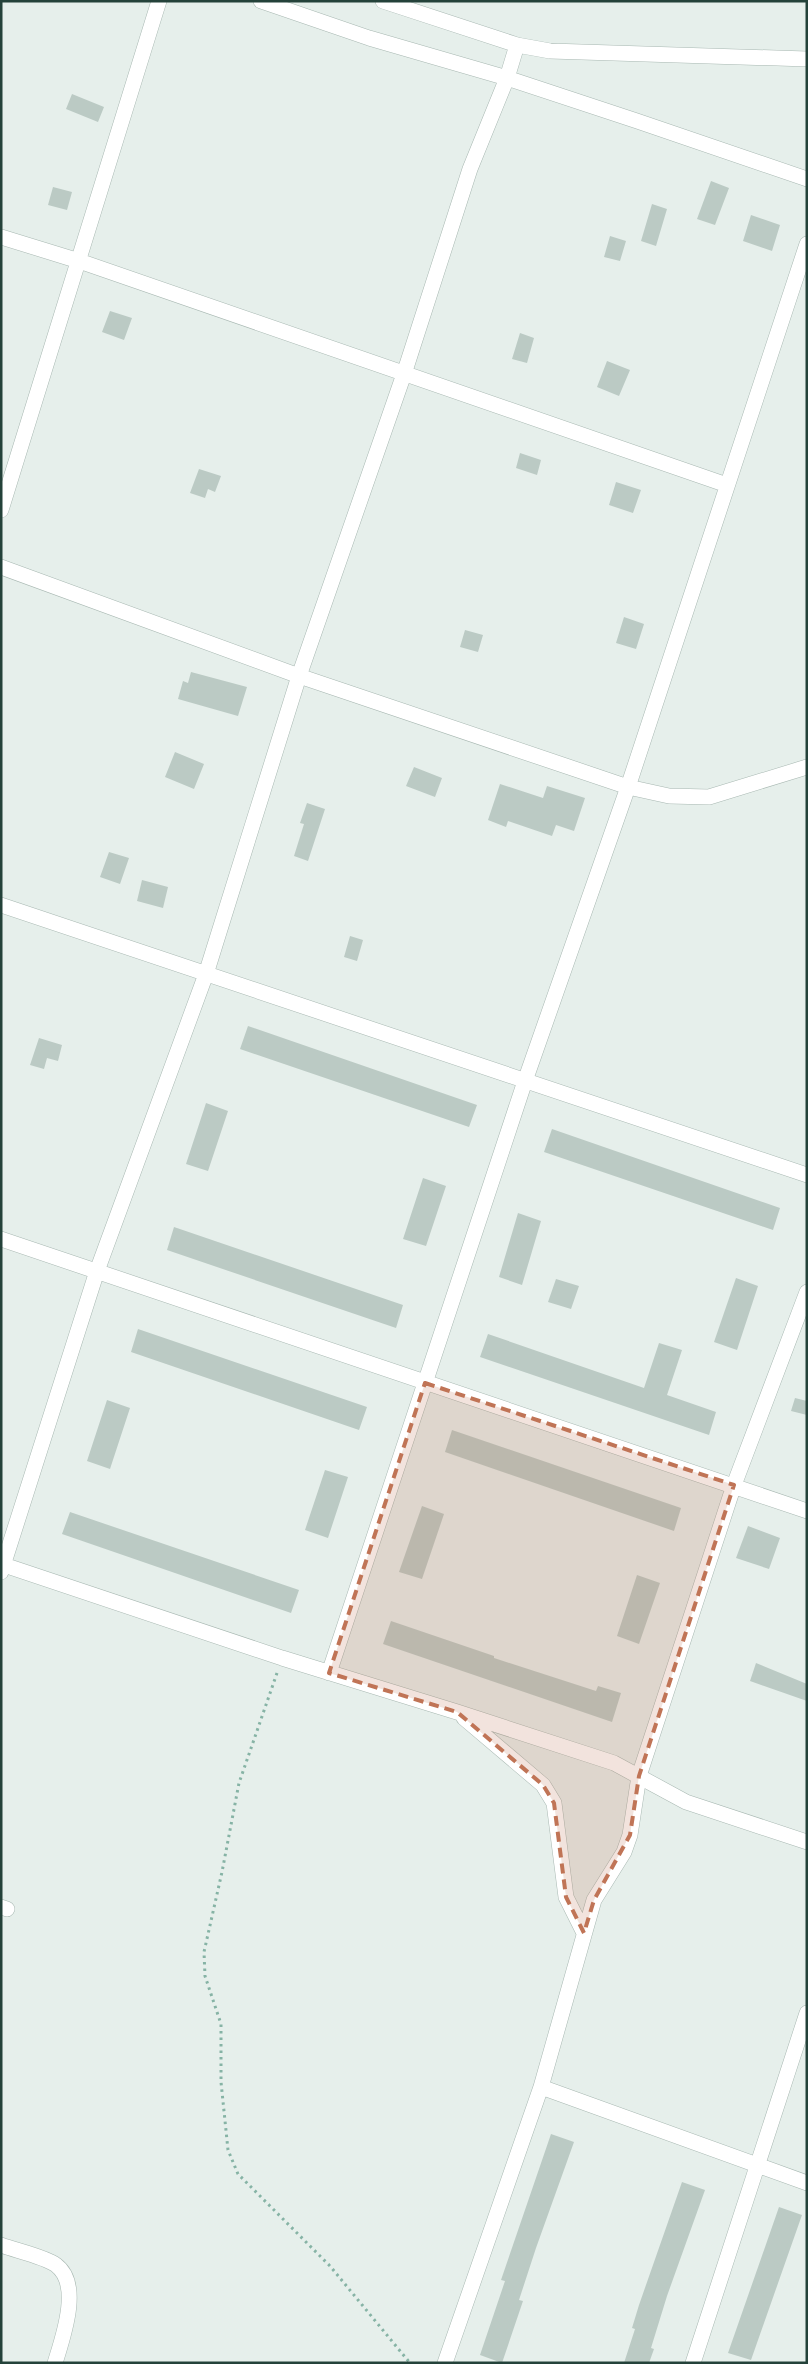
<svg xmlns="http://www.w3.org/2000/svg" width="808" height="2364" viewBox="0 0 808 2364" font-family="'Space Grotesk',sans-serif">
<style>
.building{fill:#bbcac4}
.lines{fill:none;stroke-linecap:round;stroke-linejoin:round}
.minor-casing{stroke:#a8b8b2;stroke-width:16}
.path{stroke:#86b3a5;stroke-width:3;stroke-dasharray:2.5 4;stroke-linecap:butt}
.minor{stroke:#fff;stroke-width:15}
.marked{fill:#c07456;fill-opacity:0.2;stroke:#c07456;stroke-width:4;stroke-dasharray:10 6;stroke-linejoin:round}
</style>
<rect width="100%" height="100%" fill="#e6efeb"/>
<path class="building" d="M72 94 104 107 98 122 66 109Z
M711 181 729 188 715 225 697 219Z
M53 187 72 192 67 210 48 205Z
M652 204 667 209 656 246 641 241Z
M751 215 780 225 772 251 743 241Z
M610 236 626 241 620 261 604 257Z
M110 311 132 318 124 340 102 332Z
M520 333 534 338 527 363 512 359Z
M607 361 630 370 619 396 597 387Z
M520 453 541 460 537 475 516 468Z
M199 469 221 476 215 492 208 489 205 498 190 493Z
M616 482 641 490 633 513 609 505Z
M624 617 644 624 636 649 616 643Z
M465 630 483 635 478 652 460 647Z
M191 672 247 687 238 716 178 699 183 681 188 683Z
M175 752 204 764 194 789 165 777Z
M414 767 442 778 435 797 406 786Z
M500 784 543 798 547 786 585 798 574 831 556 825 552 836 508 821 506 827 488 820Z
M307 803 325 809 308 861 294 856 304 824 300 823Z
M109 852 129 858 120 884 100 877Z
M142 880 168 887 163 908 137 901Z
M350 936 363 940 357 961 344 957Z
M248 1026 477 1105 469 1127 240 1049Z
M39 1038 62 1045 58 1061 47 1058 44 1069 30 1065Z
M206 1103 228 1111 208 1171 186 1164Z
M552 1129 780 1208 773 1230 544 1152Z
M423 1178 446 1186 426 1246 403 1239Z
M518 1213 541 1221 522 1285 499 1277Z
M174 1227 403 1305 396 1328 167 1250Z
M736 1278 758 1286 737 1350 714 1342Z
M556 1279 579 1286 571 1309 548 1302Z
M138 1329 367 1407 359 1430 131 1352Z
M488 1334 644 1388 659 1343 682 1350 667 1395 716 1412 709 1435 480 1357Z
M795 1398 807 1401V1415L791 1411Z
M107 1400 130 1408 110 1469 87 1461Z
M452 1430 681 1508 674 1531 445 1452Z
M325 1470 348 1477 328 1538 305 1530Z
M422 1506 444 1514 422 1579 399 1572Z
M70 1512 299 1590 291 1613 62 1534Z
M748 1526 780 1538 769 1569 736 1558Z
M637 1575 660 1583 639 1644 617 1636Z
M391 1621 494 1656V1658L596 1691 598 1686 621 1693 612 1722 383 1644Z
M756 1663 807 1684V1701L750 1681Z
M551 2134 574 2142 536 2248 519 2300 523 2301 502 2363 480 2355 505 2281 501 2280Z
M682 2182 705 2190 667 2296 651 2348 654 2349 649 2363H624L635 2329 632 2328 639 2305Z
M779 2207 802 2215 751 2360 728 2353Z"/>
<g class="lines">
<defs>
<path id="minor" d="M261 1 369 38 507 78 637 121 807 179
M383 1 517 45 550 51 807 59
M1 237 79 261 727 485
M1 510 159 1
M1 567 299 676 628 787 669 796 709 797 807 767
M1 905 807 1175
M1 1239 807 1511
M1 1564 282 1658 457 1712 614 1763 686 1802 807 1842
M1 1572 97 1271 206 974 299 676 404 374 470 169 507 78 517 45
M329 1673 525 1081 628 787 807 244
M464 1718 543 1785 554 1803 566 1897 584 1933
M1 1907 7 1909
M541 2087 807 2183
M1 2245C14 2250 46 2257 56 2265 82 2284 63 2337 55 2363
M445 2363 541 2087 594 1900 624 1852 630 1835 639 1776 734 1485 807 1292
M693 2363 807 2013"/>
</defs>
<use href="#minor" class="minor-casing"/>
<path class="path" d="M277 1673 239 1783 222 1872 204 1952 205 1976 221 2024V2082L228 2150 238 2174 330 2266 410 2363"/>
<use href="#minor" class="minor"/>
</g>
<path class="marked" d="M425 1383 734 1485 639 1776 630 1835 594 1900 584 1933 566 1897 554 1803 543 1785 457 1712 329 1673Z"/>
<rect width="808" height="2364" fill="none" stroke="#24423a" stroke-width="5"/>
</svg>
